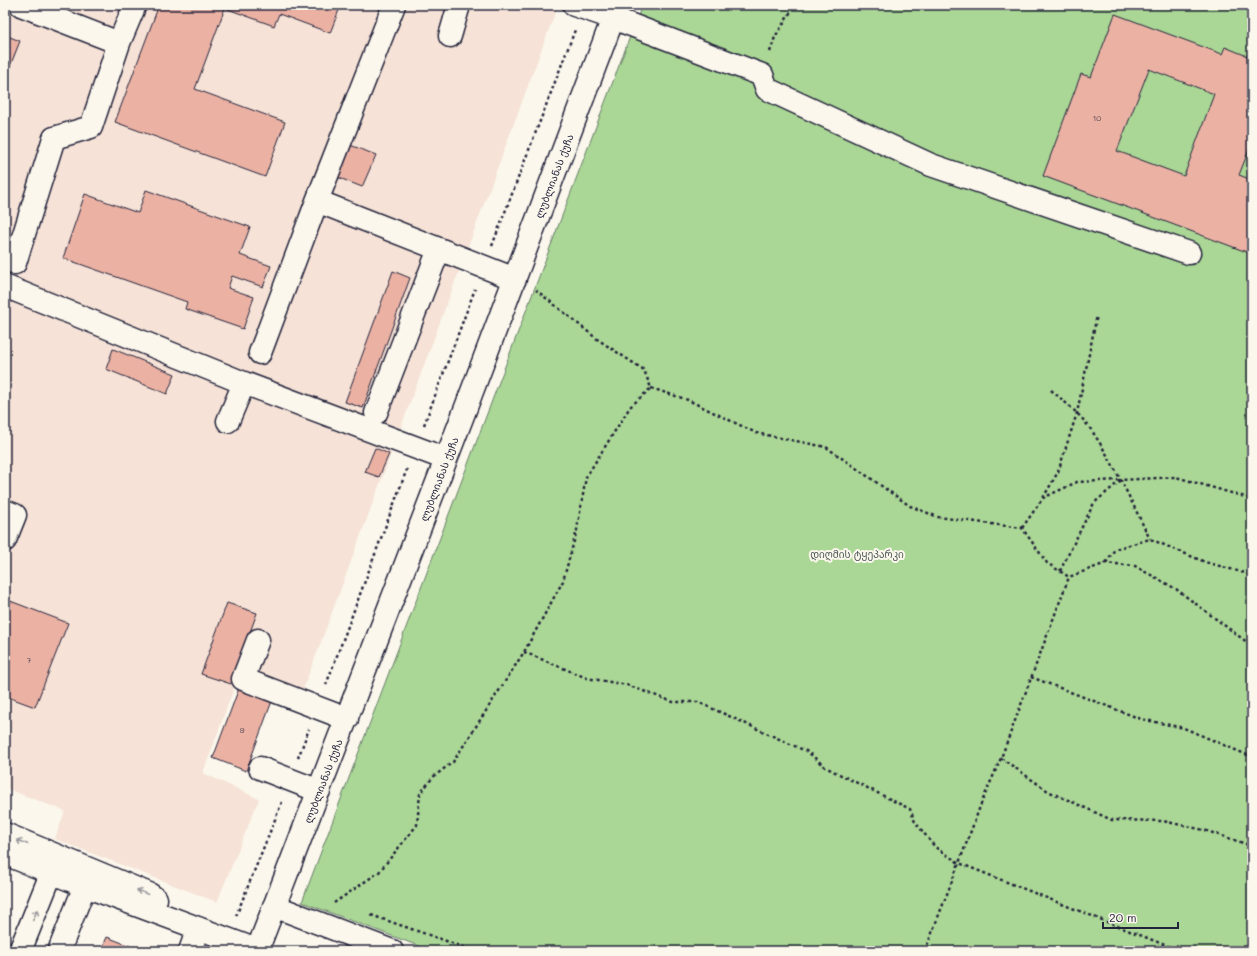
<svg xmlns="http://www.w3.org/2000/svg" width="1257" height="956" viewBox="0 0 1257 956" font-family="Mali,'Noto Sans Georgian',sans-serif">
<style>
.built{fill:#f6e2d6}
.green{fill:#aad795;stroke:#667c68}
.building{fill:#ebb2a4;stroke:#22223b;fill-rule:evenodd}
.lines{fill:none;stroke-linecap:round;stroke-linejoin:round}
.minor-casing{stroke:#22223b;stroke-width:25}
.path{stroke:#22223b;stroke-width:2.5;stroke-dasharray:3 3;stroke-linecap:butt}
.minor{stroke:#fbf7ec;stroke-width:22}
.oneway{stroke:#99979c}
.labels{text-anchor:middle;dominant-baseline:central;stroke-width:4;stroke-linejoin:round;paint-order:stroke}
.number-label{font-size:8px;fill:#544655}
.street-label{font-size:10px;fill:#22223b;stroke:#fbf7ec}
.park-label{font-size:10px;fill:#4b5856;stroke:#fbf7ec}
</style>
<rect width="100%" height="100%" fill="#fbf7ec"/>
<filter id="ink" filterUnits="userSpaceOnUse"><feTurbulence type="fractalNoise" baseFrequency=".025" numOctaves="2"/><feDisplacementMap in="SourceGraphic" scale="8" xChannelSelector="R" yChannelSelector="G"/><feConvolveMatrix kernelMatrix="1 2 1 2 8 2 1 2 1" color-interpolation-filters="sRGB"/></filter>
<g filter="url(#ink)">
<path class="built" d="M5 5H558L321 642 295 710 235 685 203 773 259 799 217 902 55 839 65 811 5 788Z"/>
<path class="green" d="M642 5H1252V951H432L302 902Z"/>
<path class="building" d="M159 5H341L330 33 279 14 274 26 225 8 195 89 285 122 265 177 115 122Z
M1115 14 1222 54 1225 47 1252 58V142L1239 175 1252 180V254L1043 176 1081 74 1091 77ZM1149 69 1214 94 1184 176 1117 151Z
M5 35 20 41 5 79Z
M350 145 376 155 362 187 337 177Z
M146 190 250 227 240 255 271 266 263 287 232 276 228 288 254 297 243 329 185 309 187 302 63 258 85 194 138 213Z
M393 271 410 278 363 408 345 402Z
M113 349 175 374 167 394 106 369Z
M375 448 389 454 379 477 365 472Z
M5 599 68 623 35 707 5 696Z
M227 603 257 613 231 684 201 674Z
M239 688 272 701 246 771 213 758Z
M107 937 143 951H101Z
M308 947 317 951H307Z"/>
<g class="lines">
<defs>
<path id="minor" d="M21 5 119 43
M574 5 613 18 762 75 767 89 931 165 1189 253
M450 36 459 5
M317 201 515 279
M15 263 54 138 91 127 119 43 135 5
M5 291 7 287 244 383 446 459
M260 353 317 201 394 5
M376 413 439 249
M228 421 244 383
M5 511 15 515 5 540
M258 640 243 679 347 719
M260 768 319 791
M5 834 149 894 156 899
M5 854 85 886 257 950
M274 906 392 951
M20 951 57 859
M59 951 90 873
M190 951 198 928
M257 951 465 410 618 5"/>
</defs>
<use href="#minor" class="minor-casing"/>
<path class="path" d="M770 52 775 37 795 5
M492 246 575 30
M651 388 688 400 756 433 826 447 910 506 938 517 1022 528 1047 563 1069 577 1106 563 1135 566 1176 589 1252 646
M1051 390C1066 403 1081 415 1092 431 1115 465 1132 503 1150 539
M424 425 475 289
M1043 498 1058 472 1077 413 1097 315
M1022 528 1043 498 1077 482 1120 480
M1106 563 1115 549 1150 539 1205 562 1252 575
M1060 571 1094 503 1121 480 1176 477 1252 499
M524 652 587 678 627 685 673 702H698L808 752 825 767 910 809 915 822 935 847 959 863 1180 951
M1031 677 1141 719 1184 728 1252 757
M326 685 407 469
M298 758 309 729
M1001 758 1048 791 1112 820 1163 821 1204 830 1252 846
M334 903 379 872 417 825 420 794 433 777 453 762 524 652 563 581 577 530 586 477 630 407 651 388 644 370 597 339 536 290
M371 915 475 951
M236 916 282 802
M925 951 959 863 981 804 1001 758 1069 577"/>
<use href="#minor" class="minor"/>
</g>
<defs><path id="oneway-shaft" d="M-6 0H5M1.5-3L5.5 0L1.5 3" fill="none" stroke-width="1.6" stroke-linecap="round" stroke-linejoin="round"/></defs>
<g class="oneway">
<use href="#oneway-shaft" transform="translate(22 842) rotate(-158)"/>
<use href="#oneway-shaft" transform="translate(142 892) rotate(-157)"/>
<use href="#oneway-shaft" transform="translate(35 915) rotate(-68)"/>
</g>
</g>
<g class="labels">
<g class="number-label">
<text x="1097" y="118">10</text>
<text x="29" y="660">7</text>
<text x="242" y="730">9</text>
</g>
<g class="street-label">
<text transform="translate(554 176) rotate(-69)">ლუბლიანას ქუჩა</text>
<text transform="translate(439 479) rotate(-69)">ლუბლიანას ქუჩა</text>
<text transform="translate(323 781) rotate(-69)">ლუბლიანას ქუჩა</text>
</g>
<g class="park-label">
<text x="857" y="554">დიღმის ტყეპარკი</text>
</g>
</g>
<rect width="1257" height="956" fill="none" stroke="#fbf7ec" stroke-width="20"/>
<rect x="10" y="10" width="1237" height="936" fill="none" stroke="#22223b" stroke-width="1.5" filter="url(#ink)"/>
<path d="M1103 922v6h75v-6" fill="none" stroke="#22223b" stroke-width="2"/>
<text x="1109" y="922" font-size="12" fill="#22223b" stroke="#fbf7ec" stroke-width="3" paint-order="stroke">20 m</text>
</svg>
